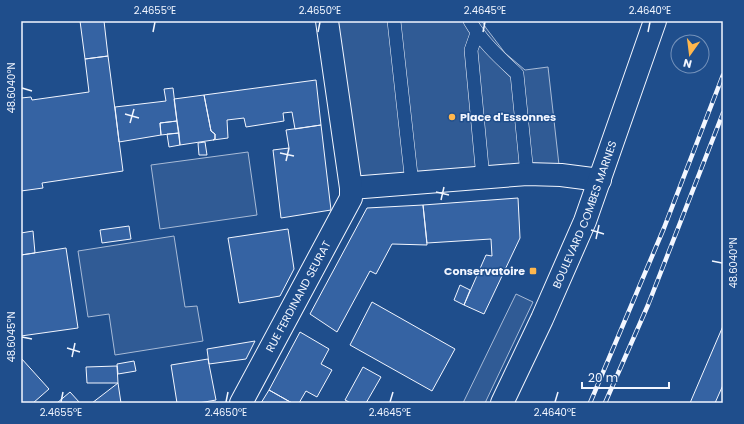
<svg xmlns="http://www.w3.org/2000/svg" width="744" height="424" viewBox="0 0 744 424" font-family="Poppins,sans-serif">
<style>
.built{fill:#305b95;stroke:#a8bbd7}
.building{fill:#3563a3;stroke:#f2f6ff}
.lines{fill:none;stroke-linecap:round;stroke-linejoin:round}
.service-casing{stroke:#f2f6ff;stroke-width:14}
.minor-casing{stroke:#f2f6ff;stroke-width:24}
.service{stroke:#1f4e8c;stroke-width:13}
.minor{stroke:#1f4e8c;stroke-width:22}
.rail-casing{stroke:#f2f6ff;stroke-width:4.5}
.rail{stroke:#1f4e8c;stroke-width:3;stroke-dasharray:9;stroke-linecap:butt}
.ticks{fill:none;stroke:#f2f6ff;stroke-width:1.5}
.poi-dot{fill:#ffb74d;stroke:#1f4e8c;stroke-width:1.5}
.labels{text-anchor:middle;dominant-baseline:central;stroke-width:3;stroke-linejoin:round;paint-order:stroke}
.poi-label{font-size:11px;font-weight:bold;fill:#f2f6ff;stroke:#1f4e8c;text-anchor:start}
.street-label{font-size:11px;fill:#f2f6ff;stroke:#1f4e8c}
.neatline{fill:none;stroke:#f2f6ff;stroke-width:1.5}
.ticks-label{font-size:10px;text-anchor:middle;fill:#f2f6ff}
</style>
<rect width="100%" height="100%" fill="#1f4e8c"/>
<path class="built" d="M337 21H482L486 28 505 53 525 70 548 67 559 165 358 182Z
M248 152 257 215 160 229 151 165Z
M174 236 185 307 197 306 203 341 115 355 109 314 88 317 78 251Z
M516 294 533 302 485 403H463Z"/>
<path class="building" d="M80 21H104L108 56 85 59Z
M108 56 123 171 42 183 43 188 21 191V98L31 97 32 100 89 92 85 59Z
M316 80 321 125 295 129 292 112 283 113 284 121 246 127 244 118 227 120 228 138 213 140 215 139V134L211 131 204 95Z
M173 88 177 121 160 123 161 135 119 142 115 107 166 101 164 89Z
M204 95 211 131 215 134V139L213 140 180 145 174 99Z
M177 121 179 133 161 135 160 123Z
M321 125 331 210 281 218 273 150 289 148 286 130Z
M179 133 180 145 169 147 167 134Z
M205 142 207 155H199L198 143Z
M518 198 520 238 484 314 464 305 486 255 492 256 491 239 427 243 423 205Z
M423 205 427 245 392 244 376 274 370 271 337 332 310 314 367 208Z
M129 226 131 239 102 243 100 230Z
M288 229 294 269 280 296 239 303 228 238Z
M33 231 35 253 21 255V233Z
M66 248 78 328 21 336V255Z
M460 285 470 290 464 305 454 300Z
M372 302 455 349 432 391 350 345Z
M723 326V385L715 403H690Z
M300 332 329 349 321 364 332 370 317 397 306 391 299 403H292L269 390Z
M255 341 246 359 209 364 207 349Z
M21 358 49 389 33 403H21Z
M208 359 216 400 199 403H177L171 365Z
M134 361 136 371 118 374 117 364Z
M117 366 118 383H87L86 367Z
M363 367 381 377 366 403H351L345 400Z
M118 383 121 403H92Z
M269 390 292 403H261Z
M70 392 80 403H57Z"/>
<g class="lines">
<defs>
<path id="service" d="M394 21 412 184
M470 21C482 42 500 58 517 74L527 174
M477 33 471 50 483 178"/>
<g id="minor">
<path d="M351 188 527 174 561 175 600 180"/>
<path id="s1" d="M241 403 351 198V188L327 21"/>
<path id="s2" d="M502 403 542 319 585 221 655 21"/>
</g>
</defs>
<use href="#service" class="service-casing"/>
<use href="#minor" class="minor-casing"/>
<use href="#service" class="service"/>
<use href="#minor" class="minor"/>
<defs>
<path id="rail" d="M590 403 664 228 723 75
M605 403 648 305 723 113"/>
</defs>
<use href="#rail" class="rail-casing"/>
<use href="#rail" class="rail"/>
</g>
<path class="ticks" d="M153 32 155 22M318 32 320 22M483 32 485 22M648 32 650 22M22 88 32 91M125 114 139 118M130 123 134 109M280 153 294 156M286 161 289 148M436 192 449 195M441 200 444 187M591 230 604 234M596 239 599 225M712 261 722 263M22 337 32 339M67 348 80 352M72 357 75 343M61 402 63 392M226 402 228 392M390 402 393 392M555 402 558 392"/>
<g class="poi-dot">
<circle cx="452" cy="117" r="4"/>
<rect x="529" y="267" width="8" height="8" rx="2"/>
</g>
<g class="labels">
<g class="poi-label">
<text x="460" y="117">Place d'Essonnes</text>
<text x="525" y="271" text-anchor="end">Conservatoire</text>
</g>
<g class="street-label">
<text stroke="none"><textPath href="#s2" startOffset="206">BOULEVARD COMBES MARNES</textPath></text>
<text stroke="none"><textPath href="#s1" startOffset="121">RUE FERDINAND SEURAT</textPath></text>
</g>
</g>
<rect width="744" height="424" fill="none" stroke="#1f4e8c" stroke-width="44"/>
<g transform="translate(690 54) rotate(194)"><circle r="19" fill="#1f4e8c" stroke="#7391ba"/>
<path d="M0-3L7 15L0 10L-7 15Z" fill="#ffb74d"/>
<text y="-6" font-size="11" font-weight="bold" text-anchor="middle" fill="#f2f6ff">N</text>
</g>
<path d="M582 382v6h87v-6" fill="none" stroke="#f2f6ff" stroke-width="2"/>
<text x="588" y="382" font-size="12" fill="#f2f6ff" stroke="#1f4e8c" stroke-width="3" paint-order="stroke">20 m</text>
<rect x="22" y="22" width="700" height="380" class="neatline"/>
<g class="ticks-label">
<text x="155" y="14">2.4655°E</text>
<text x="320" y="14">2.4650°E</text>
<text x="485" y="14">2.4645°E</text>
<text x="650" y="14">2.4640°E</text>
<text transform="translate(11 88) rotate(-90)" y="4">48.6040°N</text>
<text transform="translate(733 263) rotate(-90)" y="4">48.6040°N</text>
<text transform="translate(11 337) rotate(-90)" y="4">48.6045°N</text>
<text x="61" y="416">2.4655°E</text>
<text x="226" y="416">2.4650°E</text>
<text x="390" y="416">2.4645°E</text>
<text x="555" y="416">2.4640°E</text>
</g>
</svg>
